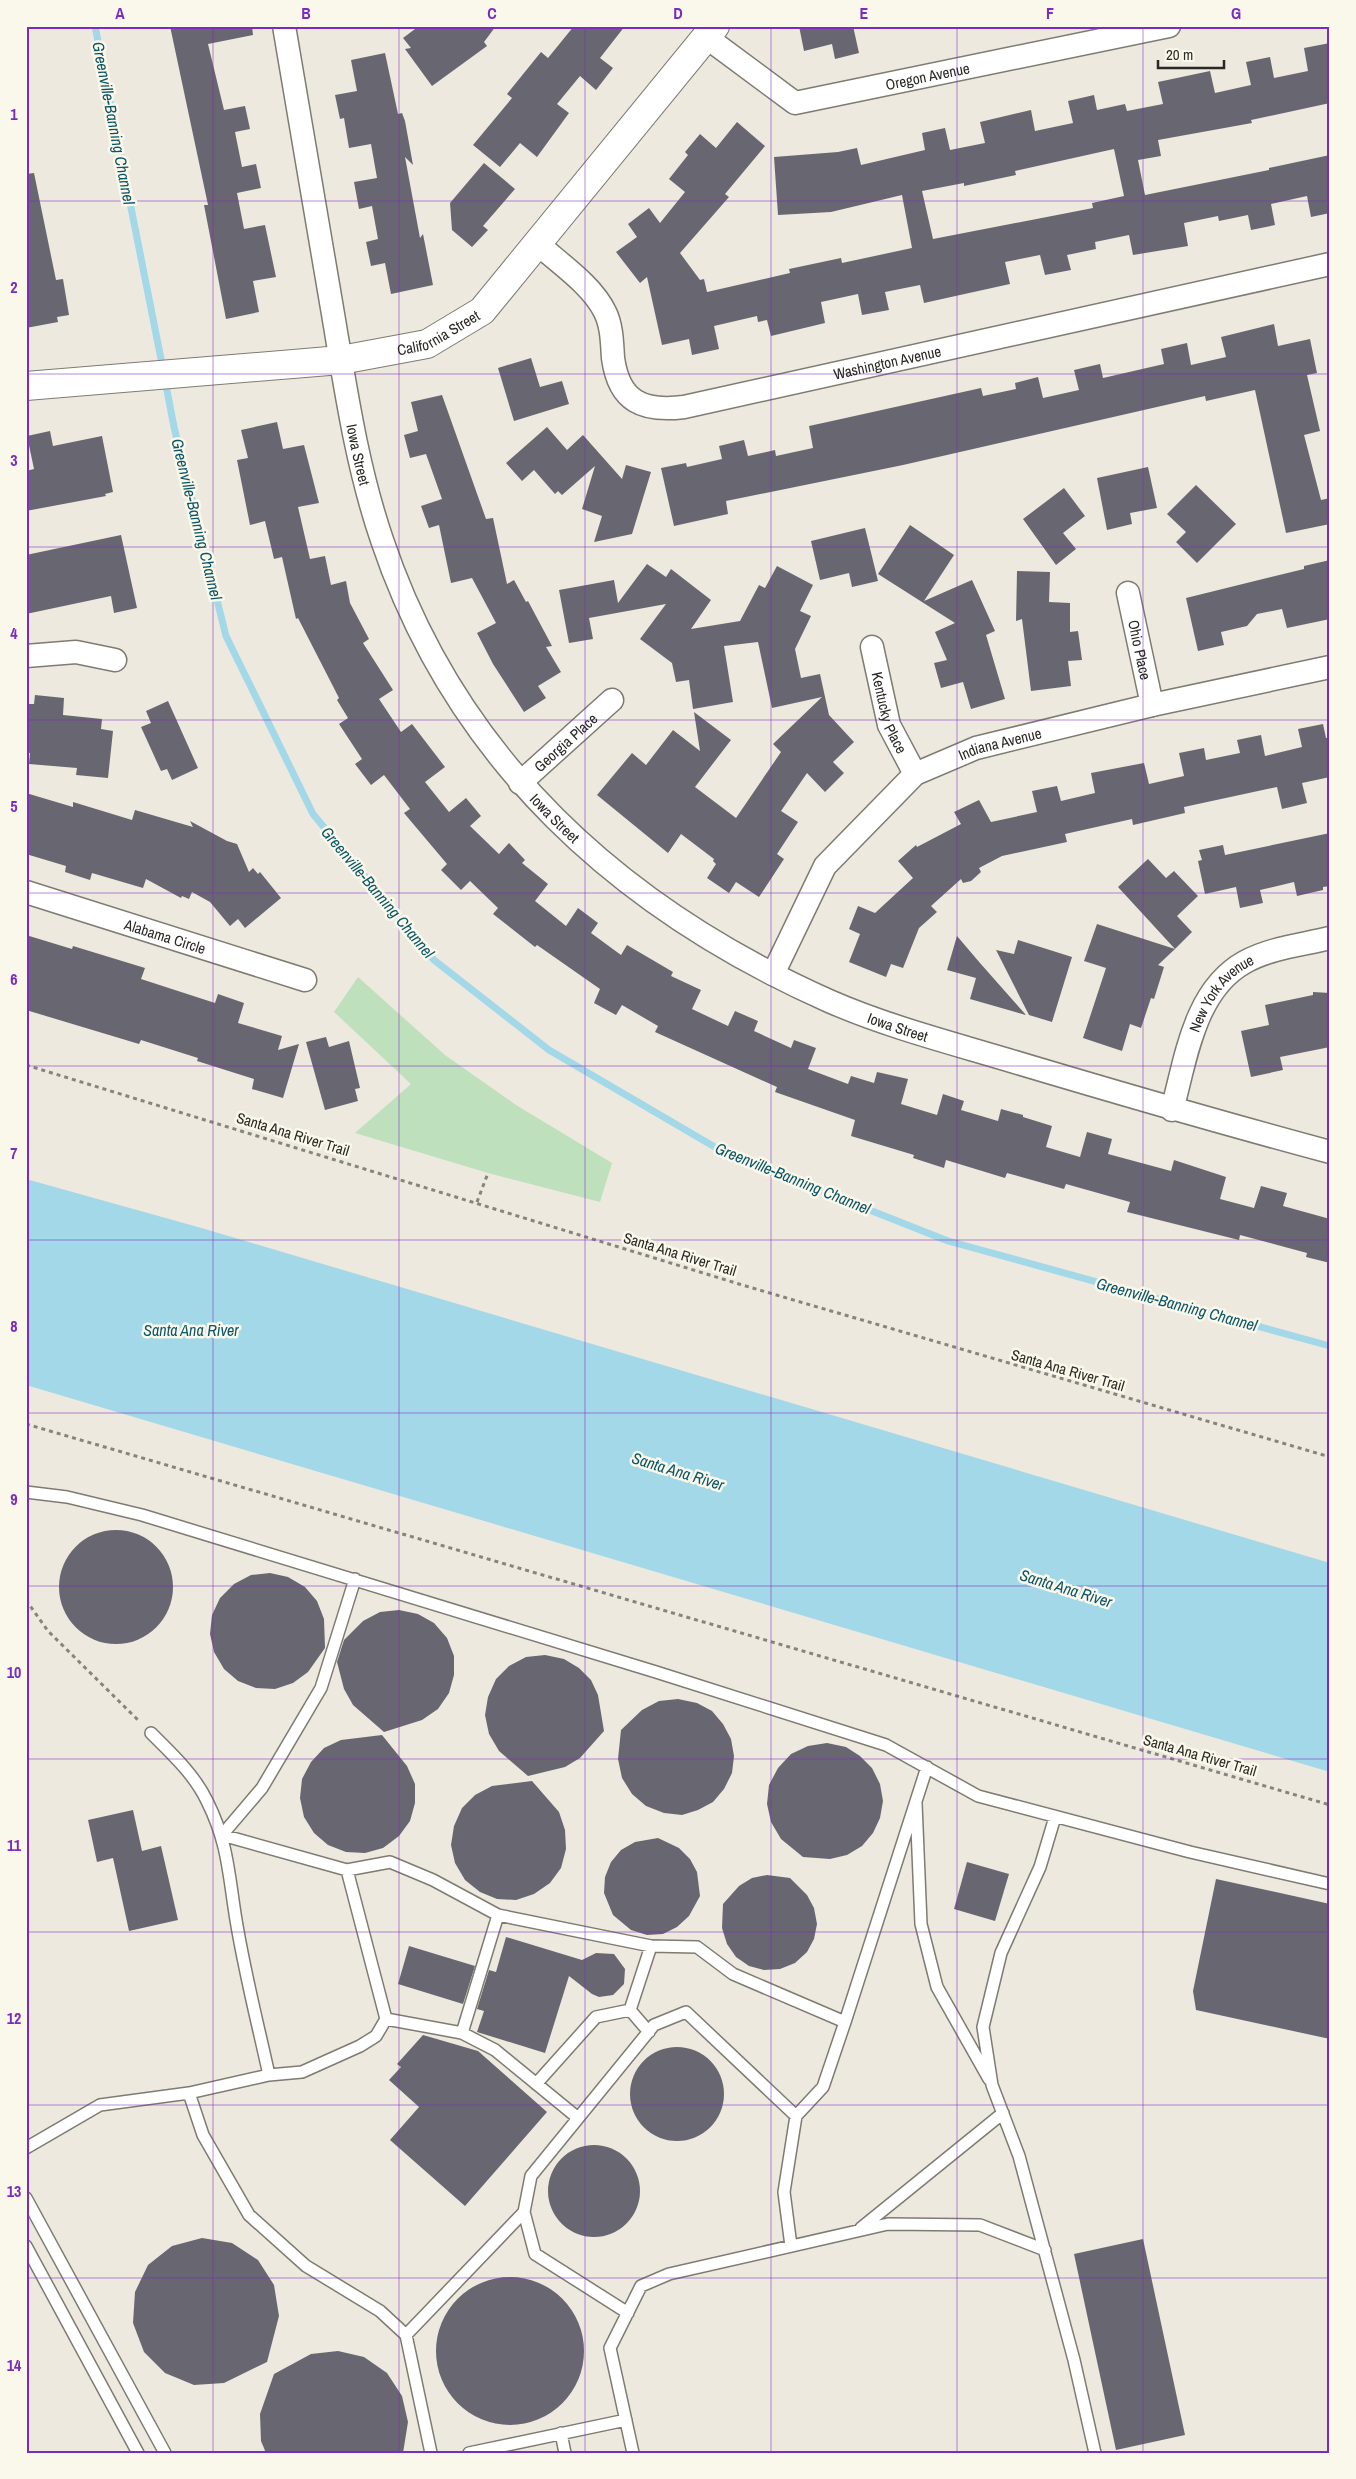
<svg xmlns="http://www.w3.org/2000/svg" width="1356" height="2479" viewBox="0 0 1356 2479" font-family="'Archivo Narrow',sans-serif">
<style>
.green{fill:#bfe0bd}
.water{fill:#a3d8e8}
.lines{fill:none;stroke-linecap:round;stroke-linejoin:round}
.stream{stroke:#a3d8e8;stroke-width:7}
.building{fill:#686771;fill-rule:evenodd}
.lane-casing{stroke:#7e7b71;stroke-width:14}
.street-casing{stroke:#7e7b71;stroke-width:25}
.secondary-casing{stroke:#7e7b71;stroke-width:30}
.path{stroke:#87847d;stroke-width:3;stroke-dasharray:4 4;stroke-linecap:butt}
.lane{stroke:#fff;stroke-width:11}
.street{stroke:#fff;stroke-width:22}
.secondary{stroke:#fff;stroke-width:28}
.grid{fill:none;stroke:#7b2cbf;stroke-width:1;stroke-opacity:0.55}
.labels{text-anchor:middle;dominant-baseline:central;stroke-width:5;stroke-linejoin:round;paint-order:stroke}
.street-label{font-size:15px;fill:#2b2925;stroke:#faf7eb}
.water-label{font-size:16px;font-style:italic;fill:#0a5566;stroke:#faf7eb}
.neatline{fill:none;stroke:#7b2cbf;stroke-width:2}
.grid-label{font-size:16px;text-anchor:middle;font-weight:bold;fill:#7b2cbf}
</style>
<rect width="100%" height="100%" fill="#ede9de"/>
<path class="green" d="M358 977 445 1055 516 1105 612 1163 600 1202 488 1173 355 1133 411 1084 334 1012Z"/>
<path class="water" d="M26 1179 205 1229 1330 1563V1772L26 1385Z"/>
<g class="lines">
<path class="stream" d="M95 26 163 369
M165 380 174 427 226 636 313 814 434 960 549 1050 725 1153 948 1241 1330 1346"/>
</g>
<path class="building" d="M170 26H252L253 35 208 44 224 110 245 106 250 129 235 132 242 167 256 164 261 188 237 193 244 229 265 225 276 277 253 281 259 312 226 319 204 205H208Z
M419 26H496L484 42 487 46 432 86 405 49 411 48 403 38Z
M574 26H625L600 58 613 68 596 90 580 76 557 104 569 113 537 157 520 143 500 167 473 145 512 98 507 94 541 52 548 58Z
M799 26H853L859 53 835 59 832 44 804 51Z
M1330 43V103L1251 120 1252 123 1158 140 1161 156 1138 160 1145 195 1269 170V168L1330 155V213L1311 217 1307 196 1271 204 1275 225 1251 230 1248 215 1219 221 1218 216 1184 223 1188 246 1133 255 1129 235 1095 242 1096 249 1067 255 1071 270 1045 275 1040 255 1005 262 1010 284 960 295 924 303 920 285 885 292 889 310 862 315 858 294 821 302 825 323 771 336 767 320 758 322 757 316 714 326 719 349 692 355 689 339 662 345 647 277 640 283 616 252 637 237 628 224 649 208 660 223 685 192 669 179 688 155 685 152 700 134 716 148 737 122 765 146 725 194 729 197 680 253 700 280 704 279 707 292 790 273 789 269 841 258 842 263 912 248 902 195 831 212 778 215 774 157 838 152 857 148 861 165 925 150 922 133 945 128 950 150 985 143 980 122 1031 110 1035 131 1073 123 1068 101 1094 95 1097 110 1125 104 1127 111 1163 104 1158 82 1210 71 1215 93 1251 85 1246 62 1270 57 1274 78 1308 71 1304 48ZM1114 149 1124 196 1092 203 1093 208 933 239 922 191 964 183V186L1016 175 1015 171Z
M385 53 398 114 402 113 405 121 413 165 405 157 420 238 423 234 433 285 391 294 385 263 371 266 366 242 378 239 372 206 359 209 354 182 377 178 371 144 349 148 344 118 340 119 335 95 357 91 351 60Z
M484 163 515 189 483 226 488 230 472 247 452 230 450 203Z
M34 173 56 280 63 279 69 315 57 317 58 322 26 328V174Z
M1274 324 1278 346 1310 339 1317 373 1307 375 1320 431 1304 435 1321 500 1330 498V524L1286 533 1255 390 1206 401 1205 396 903 465 726 501 728 514 674 526 661 468 686 463 687 467 722 459 719 446 744 440 748 456 775 450 776 456 813 448 809 426 832 421 981 388 983 396 1016 389 1015 383 1038 377 1043 398 1079 390 1074 370 1100 364 1103 378 1164 364 1161 349 1187 343 1191 365 1226 357 1221 337Z
M531 358 540 387 562 381 569 404 514 421 498 368Z
M442 395 486 519 493 518 507 584 514 580 526 602 528 601 552 646 546 647 561 672 538 686 546 698 524 712 493 664 477 633 496 623 472 578 451 583 439 525 429 528 421 506 442 499 426 454 410 458 404 435 418 431 411 402Z
M277 422 283 449 304 445 319 503 298 507 310 559 325 556 331 585 346 581 350 603 369 639 363 643 393 690 379 699 401 732 412 724 445 767 425 782 449 812 466 798 481 816 470 826 499 854 509 843 525 860 522 863 548 884 535 901 566 926 578 908 598 923 591 933 621 955 627 945 673 972 671 976 701 990 692 1009 728 1026 735 1011 758 1021 754 1031 791 1048 794 1040 816 1048 808 1069 848 1084 851 1076 874 1083 877 1072 908 1079 901 1104 937 1115 943 1094 964 1101 961 1110 998 1121 1001 1109 1023 1115V1117L1052 1126 1046 1147 1080 1157 1087 1132 1112 1139 1108 1154 1171 1171 1174 1160 1226 1177 1220 1199 1254 1208 1261 1186 1287 1193 1283 1206 1330 1219V1263L1306 1257 1307 1253 1240 1235 1239 1240 1127 1212 1130 1202 1066 1184 1064 1189 1007 1173 1005 1178 946 1160 944 1168 913 1158 914 1155 851 1136 855 1120 775 1092 777 1087 655 1032 658 1026 622 1005 616 1015 594 1003 600 989 537 945 535 947 493 914 498 908 470 881 461 890 441 870 447 864 404 813 410 809 384 775 371 785 355 764 362 759 339 724 348 718 337 700 339 698 298 618 296 619 282 557 274 559 265 521 250 525 237 460 248 458 241 430Z
M547 427 567 450 583 435 622 479 626 465 651 472 632 534 594 542 602 516 582 509 595 466 562 495 558 491 555 494 534 470 522 481 506 463Z
M50 431 53 446 102 436 113 492 105 494 106 496 26 511V471L34 469 27 436Z
M1148 467 1157 508 1130 513 1132 524 1107 530 1097 478Z
M1196 485 1236 524 1197 563 1176 542 1186 532 1167 514Z
M1064 488 1085 516 1063 533 1076 549 1056 565 1023 519Z
M910 525 954 555 924 601 972 580 995 631 986 635 1005 699 971 709 963 682 941 688 934 663 947 660 935 632 955 623 878 574Z
M865 528 878 581 852 587 849 573 820 580 811 541Z
M121 535 137 608 114 613 111 596 26 614V555Z
M1330 560V619L1287 628 1282 609 1257 614 1247 626 1221 632 1224 645 1198 651 1186 598 1304 569V566Z
M647 564 666 577 671 569 711 600 691 629 740 621 759 585 765 588 777 566 813 585 800 611 811 616 795 649 801 678 820 674 829 715 854 742 833 762 844 773 825 792 807 773 781 811 798 822 777 854 784 859 759 897 736 882 729 893 707 878 716 864 713 861 714 859 681 834 668 853 597 795 632 753 646 765 673 730 700 751 694 712 731 740 695 787 736 818 781 752 773 744 822 697 772 708 758 642 724 646 733 702 693 709 689 680 676 682 672 663 640 639 666 604 589 618 593 639 569 643 559 590 614 580 618 603Z
M1017 571 1050 572 1049 602 1070 603V632L1078 631 1082 660 1068 661 1071 686 1031 691 1022 619 1016 621Z
M35 695 64 698 63 715 102 719 101 729 113 731 108 778 76 775 77 768 29 764 30 753H26V704H34Z
M168 701 198 768 172 780 167 769 161 771 141 727 151 723 146 711Z
M1323 724 1326 738H1330V777L1302 783 1307 803 1282 809 1277 787 1184 807 1185 813 1133 825 1132 819 1065 834 1067 842 1002 856 979 868 981 872 971 881 963 883 961 879 931 906 937 912 919 928 903 968 891 964 886 977 849 962 860 934 849 929 858 906 875 913 913 878 898 861 916 845 917 847 961 824 954 812 979 800 991 822 1037 812 1032 791 1057 786 1061 801 1095 793 1091 773 1144 763 1149 784 1184 776 1179 753 1204 748 1206 760 1240 753 1237 740 1261 735 1265 756 1302 747 1298 729Z
M26 793 73 807V802L132 820 135 810 193 827 190 821 227 841 237 844 249 872 253 868 258 874 260 872 281 898 245 928 238 919 230 926 210 902 192 892 189 899 182 896 181 898 146 879 143 888 92 873 90 880 65 872 66 866 26 854Z
M1330 833V886L1323 887V890L1297 896 1294 882 1260 890 1263 903 1240 908 1236 887 1205 894 1198 861 1202 860 1199 850 1223 845 1225 855Z
M1148 859 1166 878 1174 871 1198 896 1177 916 1192 932 1175 949 1118 887Z
M1097 924 1175 949 1158 965 1164 967 1154 999 1151 998 1141 1028 1130 1024 1122 1051 1083 1038 1106 968 1084 961Z
M26 935 72 949 73 946 145 968 141 979 215 1003 218 994 244 1003 238 1023 282 1036 278 1050 299 1044 283 1098 252 1089 254 1079 197 1061 198 1058 141 1040 139 1044 26 1010Z
M957 936 980 963 1026 1015 970 999 976 978 947 970Z
M1018 940 1072 957 1052 1022 1029 1015 996 950 1014 954Z
M1313 992 1330 993V1047L1280 1057 1283 1070 1251 1077 1241 1031 1269 1025 1265 1005 1313 995Z
M326 1037 329 1047 349 1041 360 1088 355 1089 358 1101 325 1110 306 1042Z
M59 1587a57 57 0 1 1 114 0a57 57 0 1 1-114 0Z
M270 1573 288 1577 305 1587 317 1601 324 1619 325 1648 308 1672 293 1683 275 1689 256 1688 238 1681 224 1669 214 1652 210 1634 212 1615 220 1598 234 1584 251 1575Z
M399 1610 418 1614 434 1623 447 1638 454 1656V1675L449 1693 438 1709 422 1720 384 1732 353 1705 344 1689 337 1662 344 1640 363 1621 380 1612Z
M545 1655 564 1659 579 1668 591 1680 598 1695 604 1731 580 1758 565 1767 528 1776 499 1751 489 1734 485 1715 488 1697 496 1679 509 1666 526 1657Z
M678 1699 697 1703 712 1711 723 1724 731 1739 734 1756 732 1773 724 1789 713 1802 698 1810 682 1815 664 1813 646 1806 632 1794 622 1778 618 1759 621 1730 642 1710 659 1701Z
M382 1735 407 1766 415 1784V1803L410 1821 399 1836 383 1848 365 1853 346 1852 328 1845 314 1833 304 1817 300 1798 302 1779 311 1762 324 1748 341 1740Z
M827 1743 846 1747 860 1756 872 1768 880 1784 883 1801 880 1818 873 1833 862 1846 847 1855 830 1859 803 1857 781 1839 771 1822 767 1804 769 1785 778 1768 791 1754 808 1746Z
M532 1781 559 1812 565 1830 566 1849 561 1868 550 1883 534 1894 516 1900 497 1899 480 1892 465 1880 455 1863 451 1845 454 1826 462 1808 475 1795 492 1786Z
M133 1810 142 1851 161 1846 178 1920 129 1931 113 1858 97 1862 88 1820Z
M658 1838 679 1848 690 1859 697 1872 700 1896 689 1916 677 1927 663 1934 647 1935 631 1930 613 1915 604 1893 605 1877 611 1862 621 1850 635 1842Z
M967 1862 1009 1874 995 1921 954 1909Z
M767 1875 790 1878 807 1895 814 1908 817 1924 814 1939 807 1952 795 1963 780 1969 764 1970 749 1966 736 1957 727 1944 722 1928 723 1904 739 1886 752 1878Z
M1216 1879 1330 1904V2039L1196 2010 1193 1991Z
M506 1937 582 1960 596 1953 614 1954 625 1969 624 1984 613 1995 599 1997 592 1994 569 1976 545 2053 477 2032 484 2011 477 2009 489 1970 496 1972Z
M409 1946 475 1966 463 2004 398 1984Z
M423 2035 478 2051 547 2112 465 2206 390 2140 419 2107 389 2080 401 2067 397 2064Z
M630 2094a47 47 0 1 1 94 0a47 47 0 1 1-94 0Z
M548 2191a46 46 0 1 1 92 0a46 46 0 1 1-92 0Z
M202 2238 232 2243 258 2260 274 2285 279 2316 267 2362 224 2383 194 2385 165 2373 144 2352 133 2323 135 2292 148 2265 172 2246Z
M1143 2239 1185 2435 1116 2450 1074 2254Z
M436 2351a74 74 0 1 1 148 0a74 74 0 1 1-148 0Z
M338 2351 364 2357 387 2373 402 2396 408 2422 403 2453H266L261 2441 260 2414 274 2374 311 2354Z"/>
<g class="lines">
<defs>
<path id="lane" d="M26 1492 67 1497 142 1515 656 1672 886 1745 978 1796 1190 1852 1330 1884
M355 1579 321 1688 262 1788 222 1835 347 1870 390 1862 433 1880 498 1915 651 1946 630 2010 649 2032
M916 1803 921 1924 937 1987 989 2079
M1055 1817 1040 1867 1001 1953 983 2027 992 2085 1019 2156 1074 2360 1095 2453
M347 1870 386 2019
M651 1946 697 1947 733 1974 845 2022 823 2087 796 2116
M845 2022 927 1767
M462 2033 498 1915
M269 2075 302 2072 360 2046 376 2036 386 2019 462 2033 495 2050 578 2118
M536 2084 596 2017 630 2010
M189 2093 203 2135 249 2215 306 2266 380 2311 406 2335 431 2453
M26 2148 100 2105 189 2093 269 2075C257 2020 242 1963 234 1907 228 1866 226 1839 207 1801 194 1774 172 1754 151 1733
M26 2198 165 2453
M861 2228 1003 2113
M26 2246 138 2453
M628 2313 535 2254 524 2212 531 2176 654 2025 686 2012 796 2116 784 2192 791 2246
M406 2335 524 2212
M561 2433 565 2453
M469 2453 626 2420
M633 2453 610 2348 641 2286 669 2274 888 2224 980 2225 1045 2250"/>
<g id="street">
<path id="s1" d="M284 26C301 122 317 218 333 314 346 391 357 467 382 540 456 760 620 908 829 1001 886 1026 948 1042 1008 1060 1115 1092 1222 1123 1330 1152"/>
<path id="s2" d="M706 37 795 103 1169 26"/>
<path id="s3" d="M538 244C560 264 592 285 605 312 612 326 612 343 613 358 619 402 643 412 684 407L1330 264"/>
<path id="s4" d="M1128 593 1152 705"/>
<path id="s5" d="M872 647 889 725 915 774"/>
<path d="M26 656 76 652 115 660"/>
<path id="s6" d="M520 783 612 700"/>
<path id="s7" d="M26 892 305 980"/>
<path id="s8" d="M773 974 825 866 915 774 976 748 1152 705 1330 667"/>
<path id="s9" d="M1172 1110C1186 1059 1194 990 1245 962 1270 948 1302 945 1330 938"/>
</g>
<g id="secondary">
<path id="s10" d="M26 386 341 360 427 344 482 311 715 26"/>
</g>
</defs>
<use href="#lane" class="lane-casing"/>
<use href="#street" class="street-casing"/>
<use href="#secondary" class="secondary-casing"/>
<path class="path" d="M26 1065 739 1284 1330 1457
M477 1202 488 1173
M26 1424 1330 1805
M26 1600 48 1631 140 1722"/>
<use href="#lane" class="lane"/>
<use href="#street" class="street"/>
<use href="#secondary" class="secondary"/>
</g>
<path class="grid" d="M213 26V2453M399 26V2453M585 26V2453M771 26V2453M957 26V2453M1143 26V2453M26 201H1330M26 374H1330M26 547H1330M26 720H1330M26 893H1330M26 1066H1330M26 1240H1330M26 1413H1330M26 1586H1330M26 1759H1330M26 1932H1330M26 2105H1330M26 2278H1330"/>
<g class="labels">
<g class="street-label">
<text stroke="none"><textPath href="#s2" startOffset="246">Oregon Avenue</textPath></text>
<text stroke="none"><textPath href="#s10" startOffset="418">California Street</textPath></text>
<text stroke="none"><textPath href="#s3" startOffset="451">Washington Avenue</textPath></text>
<text stroke="none"><textPath href="#s1" startOffset="435">Iowa Street</textPath></text>
<text stroke="none"><textPath href="#s4" startOffset="58">Ohio Place</textPath></text>
<text stroke="none"><textPath href="#s5" startOffset="68">Kentucky Place</textPath></text>
<text stroke="none"><textPath href="#s6" startOffset="61">Georgia Place</textPath></text>
<text stroke="none"><textPath href="#s8" startOffset="339">Indiana Avenue</textPath></text>
<text stroke="none"><textPath href="#s1" startOffset="854">Iowa Street</textPath></text>
<text stroke="none"><textPath href="#s7" startOffset="146">Alabama Circle</textPath></text>
<text stroke="none"><textPath href="#s9" startOffset="130">New York Avenue</textPath></text>
<text stroke="none"><textPath href="#s1" startOffset="1259">Iowa Street</textPath></text>
<text transform="translate(293 1134) rotate(17)">Santa Ana River Trail</text>
<text transform="translate(680 1254) rotate(17)">Santa Ana River Trail</text>
<text transform="translate(1068 1370) rotate(16)">Santa Ana River Trail</text>
<text transform="translate(1200 1755) rotate(16)">Santa Ana River Trail</text>
</g>
<g class="water-label">
<text transform="translate(114 123) rotate(79)">Greenville-Banning Channel</text>
<text transform="translate(197 519) rotate(76)">Greenville-Banning Channel</text>
<text transform="translate(378 892) rotate(50)">Greenville-Banning Channel</text>
<text transform="translate(793 1178) rotate(22)">Greenville-Banning Channel</text>
<text transform="translate(1177 1304) rotate(15)">Greenville-Banning Channel</text>
<text x="191" y="1330">Santa Ana River</text>
<text transform="translate(678 1471) rotate(17)">Santa Ana River</text>
<text transform="translate(1066 1588) rotate(17)">Santa Ana River</text>
</g>
</g>
<rect width="1356" height="2479" fill="none" stroke="#faf7eb" stroke-width="55"/>
<path d="M1158 60v8h66v-8" fill="none" stroke="#2b2925" stroke-width="2.5"/>
<text x="1166" y="60" font-size="15" fill="#2b2925" stroke="#faf7eb" stroke-width="4" paint-order="stroke">20 m</text>
<rect x="28" y="28" width="1300" height="2424" class="neatline"/>
<g class="grid-label">
<text x="120" y="19">A</text>
<text x="306" y="19">B</text>
<text x="492" y="19">C</text>
<text x="678" y="19">D</text>
<text x="864" y="19">E</text>
<text x="1050" y="19">F</text>
<text x="1236" y="19">G</text>
<text x="14" y="120">1</text>
<text x="14" y="293">2</text>
<text x="14" y="466">3</text>
<text x="14" y="639">4</text>
<text x="14" y="812">5</text>
<text x="14" y="985">6</text>
<text x="14" y="1159">7</text>
<text x="14" y="1332">8</text>
<text x="14" y="1505">9</text>
<text x="14" y="1678">10</text>
<text x="14" y="1851">11</text>
<text x="14" y="2024">12</text>
<text x="14" y="2197">13</text>
<text x="14" y="2371">14</text>
</g>
</svg>
